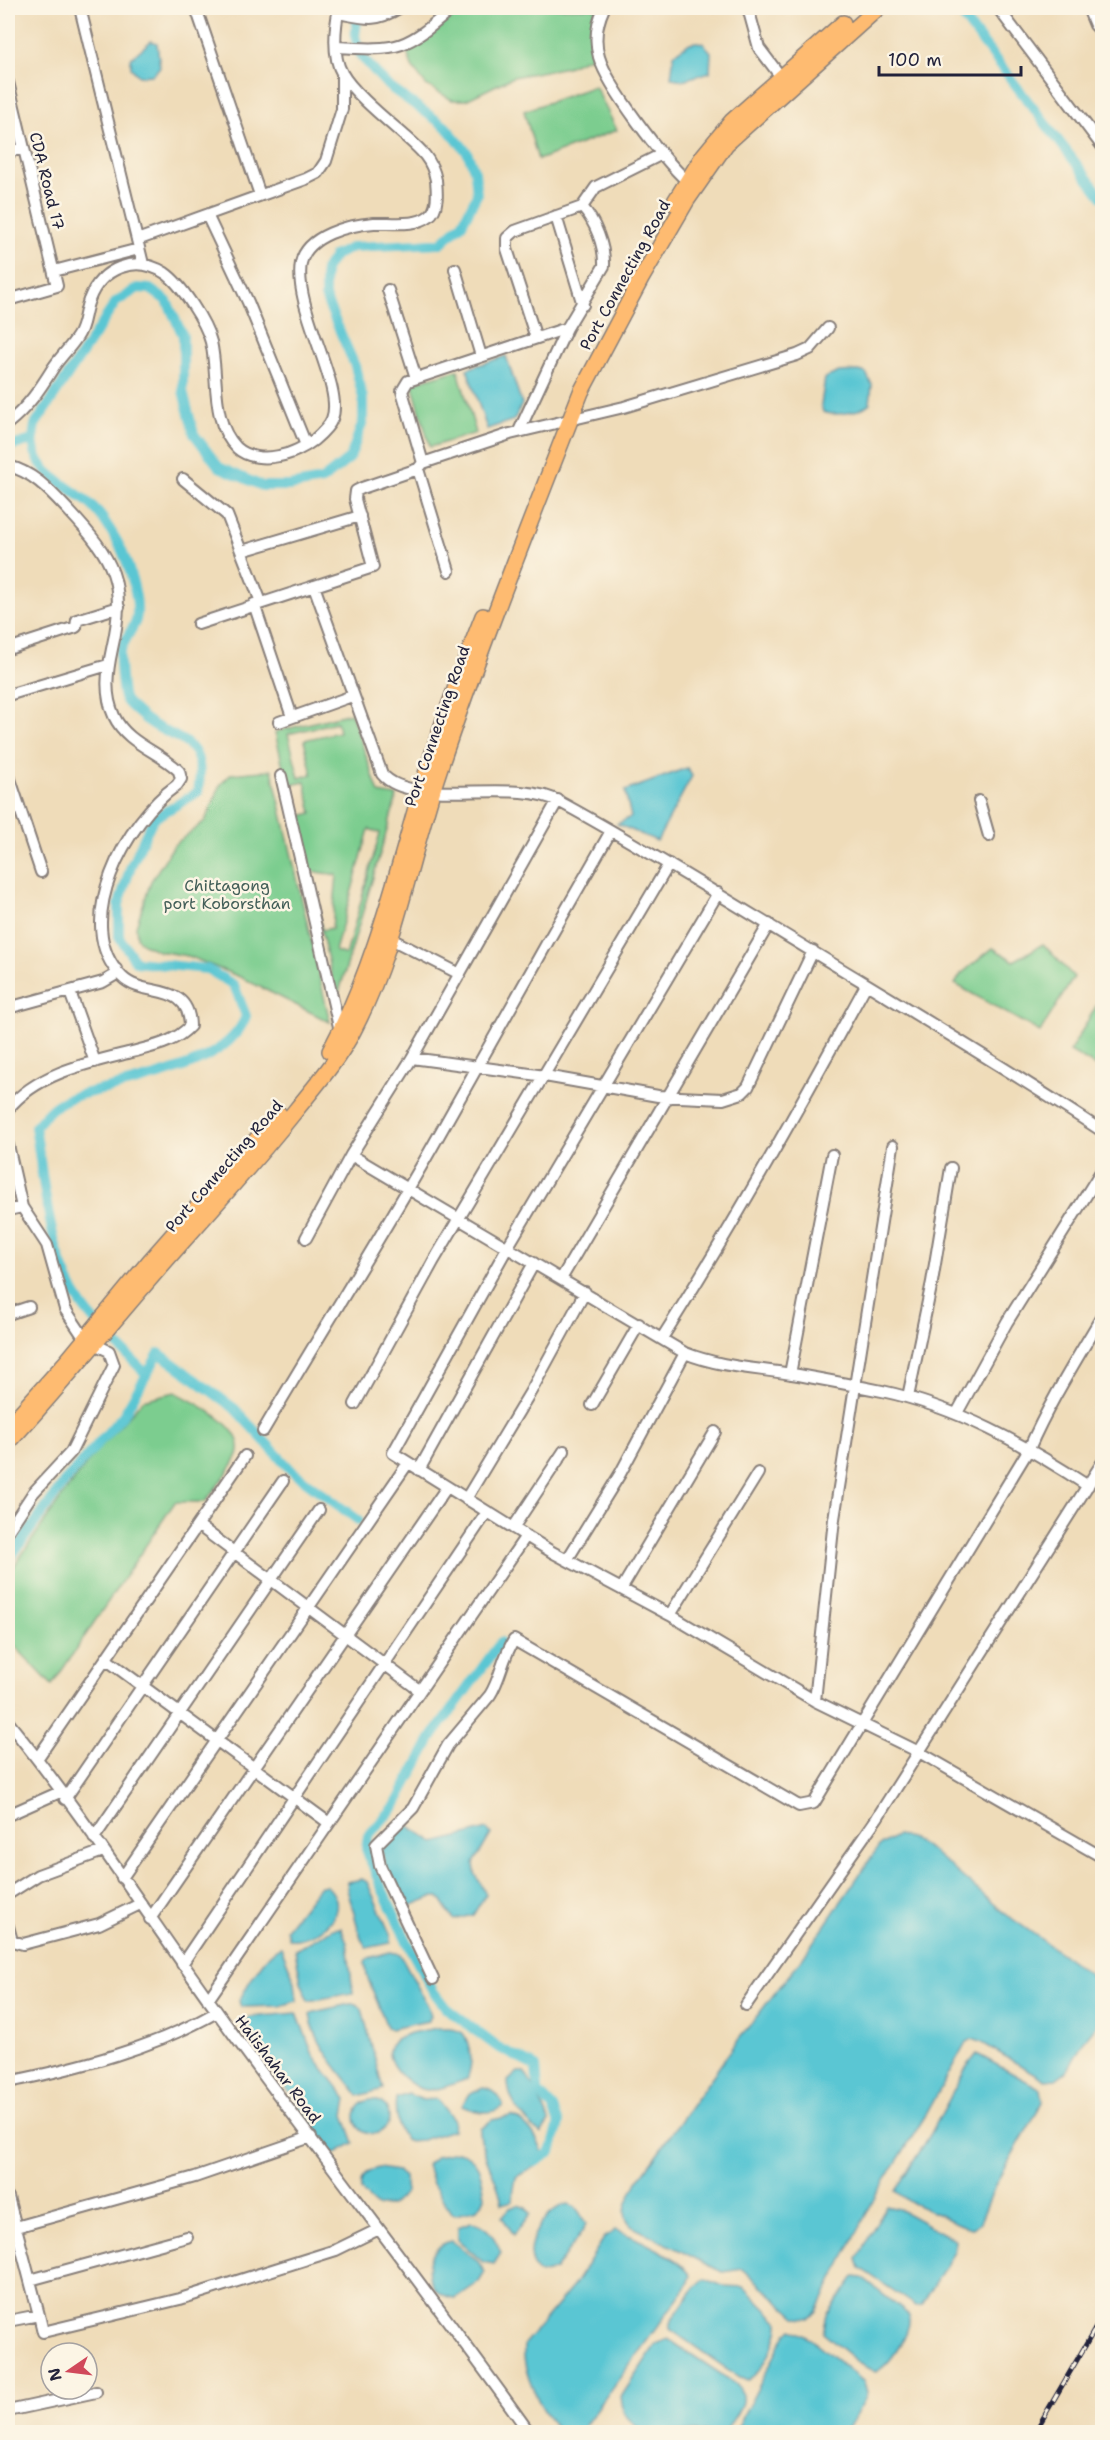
<svg xmlns="http://www.w3.org/2000/svg" width="1110" height="2440" viewBox="0 0 1110 2440" font-family="'Shantell Sans',sans-serif">
<style>
.green{fill:#7ccd8f;stroke:#4f7865;stroke-width:1.5;fill-rule:evenodd}
.water{fill:#5ac6d3;stroke:#3e7487;stroke-width:1.5}
.lines{fill:none;stroke-linecap:round;stroke-linejoin:round}
.canal{stroke:#5ac6d3;stroke-width:10}
.minor-casing{stroke:#887f7a;stroke-width:14}
.highway-casing{stroke:#887f7a;stroke-width:18}
.minor{stroke:#fff;stroke-width:10}
.highway{stroke:#febb71;stroke-width:15}
.rail-casing{stroke:#22223b;stroke-width:5}
.rail{stroke:#fcf5e5;stroke-width:3;stroke-dasharray:9;stroke-linecap:butt}
.labels{text-anchor:middle;dominant-baseline:central;stroke-width:5;stroke-linejoin:round;paint-order:stroke}
.street-label{font-size:16px;fill:#22223b;stroke:#fcf5e5}
.park-label{font-size:16px;fill:#425e58;stroke:#fcf5e5}
</style>
<rect width="100%" height="100%" fill="#fcf5e5"/>
<filter id="ink" filterUnits="userSpaceOnUse"><feTurbulence type="fractalNoise" baseFrequency=".0167" numOctaves="2"/><feDisplacementMap in="SourceGraphic" scale="12" xChannelSelector="R" yChannelSelector="G"/><feConvolveMatrix kernelMatrix="1 2 1 2 8 2 1 2 1" color-interpolation-filters="sRGB"/></filter>
<filter id="wash" filterUnits="userSpaceOnUse"><feTurbulence type="fractalNoise" baseFrequency=".008" numOctaves="4" result="noise"/><feDisplacementMap in="SourceGraphic" scale="24" xChannelSelector="R" yChannelSelector="G"/><feGaussianBlur stdDeviation="1.35" result="paint"/><feColorMatrix in="noise" values="0 0 0 0 0 0 0 0 0 0 0 0 0 0 0 0 0 1.4 0 .05"/><feComposite in="paint" operator="in"/></filter>
<g filter="url(#wash)">
<rect width="100%" height="100%" fill="#efdcb9"/>
<path class="green" d="M461 8H599L593 19 592 56 567 67 513 77 466 100H452L426 85 412 67 407 52Z
M595 86 617 130 538 160 524 111Z
M458 370 476 433 430 447 412 383Z
M351 713 379 793 397 796 337 999 275 732ZM337 722 339 732 304 740 312 774 299 778 288 734ZM305 782 312 813 297 817 290 785ZM369 829 380 833 346 955 335 951ZM310 871 337 875 332 928 322 930Z
M272 770 330 1022 240 977 188 956 158 951 143 944 137 938 136 926 151 881 174 845 205 821 221 784 231 774Z
M1043 944 1074 977 1040 1032 955 984 961 974 993 948 1014 961Z
M1102 996V1070L1070 1051Z
M175 1392C194 1402 251 1429 237 1457 229 1473 215 1488 205 1502H175L52 1685 8 1639V1575L65 1492 95 1453 143 1400Z"/>
<path class="water" d="M151 41 157 43 160 67 152 75 139 76 131 68V58Z
M697 42 703 43 711 52 710 72 683 80 671 78 674 54 690 43Z
M506 356 522 404 514 420 487 429 467 369Z
M859 371 866 373 872 385 870 403C861 412 835 417 823 412L821 405 825 378 839 372Z
M687 768 692 776 657 841 617 824 631 817 625 791Z
M406 1824 435 1843 487 1829 491 1834 474 1863 475 1873 486 1894 473 1915 454 1920 439 1897H432L405 1908 386 1868 381 1848 397 1828Z
M896 1836 911 1838 932 1851 1007 1915 1090 1974 1101 1990 1100 2021 1084 2041 1068 2070 1056 2079 1045 2080 981 2042 972 2039 966 2042 927 2113 876 2195 817 2311 810 2318 796 2317 743 2269 722 2272 631 2226C618 2212 630 2197 637 2182L739 2039 803 1957 879 1846Z
M362 1879 367 1882 391 1936V1943L367 1948 361 1939 347 1888 348 1882Z
M320 1886H327C355 1912 315 1942 289 1939L286 1929Z
M341 1928 347 1942 353 1993 309 2001 301 1982 295 1950 333 1929Z
M281 1947 295 1982 297 2001 280 2006 241 2007 239 2001C246 1987 267 1950 281 1947Z
M390 1952 400 1954 429 2008 431 2016 428 2021 391 2029 387 2027 367 1976 365 1962 369 1958Z
M350 2004H357L362 2009 383 2089 359 2096C339 2069 317 2049 310 2015L314 2012Z
M297 2013 313 2055 347 2099 344 2115 354 2143 334 2154 258 2049 246 2021 250 2017Z
M438 2028H451L463 2033C471 2049 474 2061 467 2079 455 2083 434 2093 421 2089 407 2084 379 2059 393 2042 401 2033 426 2030 438 2028Z
M977 2054 1041 2089 1043 2102 997 2181 980 2222 973 2228 966 2227 910 2202 895 2191 930 2135 966 2068Z
M518 2072H524C528 2075 548 2116 549 2122L541 2134C525 2121 508 2102 508 2081Z
M483 2088C494 2089 500 2095 503 2106 491 2116 475 2112 462 2106L468 2095Z
M408 2094 423 2100 437 2099 454 2121 453 2130 422 2140 406 2141C397 2131 394 2112 396 2098Z
M355 2117a17 17 0 1 1 34 0a17 17 0 1 1-34 0Z
M511 2116C529 2122 538 2140 544 2156L541 2163 516 2177 512 2201 502 2204C499 2179 479 2152 480 2129L492 2120Z
M457 2152C480 2156 482 2177 485 2197L477 2209 456 2215 451 2213 433 2184 427 2165 436 2156Z
M379 2168 397 2171 404 2177 406 2192 391 2206H377L361 2191C359 2178 366 2171 379 2168Z
M568 2204 575 2207 586 2223 584 2229 555 2270 540 2274C514 2254 545 2207 568 2204Z
M518 2205 526 2208 530 2214 514 2235 502 2217 510 2208Z
M886 2206 899 2209 955 2240 954 2252 922 2305 916 2306 909 2301 860 2268 857 2259Z
M471 2222C487 2224 496 2239 501 2253L494 2264 483 2262 458 2240V2227Z
M615 2230C633 2236 682 2259 691 2275L688 2285 580 2432H559C541 2409 521 2374 524 2344L575 2284 604 2238Z
M452 2241 477 2260 485 2272 479 2282 456 2298C422 2298 418 2247 452 2241Z
M854 2277 862 2278 909 2315C912 2331 890 2366 875 2372L860 2364 823 2333 827 2315Z
M706 2279 723 2286 744 2287 779 2322C780 2339 763 2371 748 2380L740 2378 670 2329V2323C677 2313 696 2281 706 2279Z
M792 2329 811 2339 864 2382 867 2392 865 2399 846 2432H735L787 2332Z
M668 2339 736 2384C752 2403 733 2414 726 2432H642L624 2414 621 2397 656 2344Z"/>
<g class="lines">
<path class="canal" d="M956 8 1102 197
M8 447 32 440
M145 1373C125 1351 99 1330 82 1305 48 1254 45 1186 35 1127 41 1121 47 1112 54 1107 69 1095 92 1092 110 1088 152 1077 230 1062 246 1016L234 985 207 969 136 962 119 937V904L131 866 153 819 198 792C209 731 169 744 137 712 133 708 126 703 124 698 122 692 119 659 120 653 123 641 132 631 136 620 141 599 127 559 117 541 110 529 100 512 90 504 61 479 25 470 35 425L116 302 138 288 150 289 167 301 183 336V391L194 434 219 467 262 486H289L322 480 350 458 363 421V398L355 366 325 297V270L334 256 353 247 441 243 462 224 477 195 475 172 467 152 445 126 388 86 360 55 355 36 358 14 367 8
M8 1561 65 1481 124 1414 159 1353 234 1408 292 1471 358 1520
M501 1642 432 1737 395 1806 368 1836 366 1849 379 1882 414 1956 433 1991 446 2008 496 2046 536 2067 538 2092 553 2108 559 2124 551 2152 535 2162"/>
</g>
</g>
<g filter="url(#ink)">
<g class="lines">
<defs>
<path id="minor" d="M80 8 143 264
M196 8 260 195
M604 8C597 23 594 40 599 57 608 87 663 159 687 181
M702 8H710
M748 8 759 48 781 77
M998 8 1102 146
M1088 8 1095 25 1102 32
M338 13C365 18 374 23 399 8
M336 47C401 51 405 49 453 8
M8 82 57 286 8 300
M8 152 24 148
M207 215 248 302 306 445
M556 216 583 305
M137 240 306 179 318 173 326 161 342 109V73
M455 269 481 356
M54 271 139 249
M388 290 416 378
M536 338 507 249V238L515 231 582 207 596 187 662 154
M8 423C28 407 40 389 53 368 60 357 70 348 77 337 85 326 84 312 89 300 101 268 135 254 165 273 181 284 206 322 211 342 219 375 210 422 237 448 248 458 265 459 279 456 291 454 305 447 314 440 321 434 329 427 332 419 345 387 293 308 301 263 307 235 349 225 374 223 390 222 415 227 429 216 439 209 437 191 436 180 432 159 420 149 405 136 388 121 352 92 342 73 332 56 335 26 339 8
M519 431 567 328 604 266C605 246 595 221 582 207
M423 463 402 391 408 381 567 328
M8 466C34 472 51 492 69 511 114 559 127 583 112 649 107 672 104 694 114 716 127 744 159 751 179 771L181 779 177 785C127 820 69 924 122 977 144 999 189 980 190 1026 174 1043 154 1046 132 1052 88 1063 37 1073 8 1109
M418 469 449 571
M183 479 227 515 261 602
M242 551 360 516
M314 586 382 774C412 810 514 776 560 802 665 859 765 924 868 985 947 1033 1025 1080 1102 1131
M254 604 292 717
M198 624 373 567 355 499 356 491 362 488 418 469 423 463 510 434 624 407 797 355 810 349 828 328
M8 649 76 627 77 620 119 607
M8 695 108 665
M279 722 352 696
M8 773 41 872
M281 776 340 1031
M979 801 989 836
M718 893 507 1248 393 1453 552 1552 670 1615 815 1701 919 1752 1102 1857
M389 938 460 974
M70 992 95 1062
M8 1008 103 982 115 975 116 969
M412 1058 545 1076 658 1096 723 1099 742 1093 748 1087 813 951
M8 1145 22 1207 47 1245 65 1309 85 1339
M351 1155 685 1353C720 1367 755 1368 792 1374 822 1379 852 1385 882 1391 957 1407 1024 1444 1088 1486
M8 1210 22 1207
M306 1238 351 1155 412 1058 558 800
M561 1279 769 924
M8 1314 29 1307
M662 1338C735 1223 801 1104 866 985
M790 1374 832 1155
M908 1397 932 1282 951 1168
M355 1404 433 1262 669 864
M592 1405 639 1324
M957 1413 1007 1322 1102 1170
M263 1431C321 1332 383 1235 439 1135 496 1033 553 932 611 831
M419 1470 534 1263
M466 1499 531 1391 585 1292
M199 1526 419 1690
M513 1528 564 1451
M8 1531 33 1493 71 1452 114 1365 109 1351 94 1344
M567 1560 620 1474 685 1353
M622 1588 715 1432
M670 1615 758 1473
M107 1660 329 1823
M815 1701 834 1519 893 1146
M8 1722C85 1817 151 1921 223 2020 324 2159 430 2293 529 2432
M37 1759 245 1456
M65 1799 283 1481
M8 1815 60 1792
M94 1838 319 1510
M122 1878 408 1463
M8 1894 38 1875 103 1851
M150 1919 447 1487
M8 1926 12 1941 23 1944 99 1924 140 1904
M182 1964 487 1512
M433 1979 380 1866 376 1845 413 1808 448 1745 490 1695C501 1678 502 1658 514 1640L799 1806 814 1803 1029 1449C1049 1403 1077 1359 1102 1316
M208 2000 526 1536
M746 2005 877 1818 1102 1463
M8 2082C78 2068 154 2048 217 2012
M8 2197 39 2315 8 2321
M16 2227 195 2177 311 2137
M30 2280 187 2237
M39 2315 43 2332 180 2299 336 2250 379 2229
M8 2411 96 2392"/>
<path id="highway" d="M674 203 703 156 732 121 843 23
M330 1051C375 967 396 875 423 784 440 727 461 672 483 616
M8 1427 67 1361 148 1263 279 1114
M8 1443C66 1380 119 1313 176 1249 217 1203 258 1158 296 1110 316 1085 338 1060 353 1031 396 950 410 856 439 770 482 642 532 518 581 392L641 279 687 200 726 144 878 8"/>
</defs>
<use href="#minor" class="minor-casing"/>
<use href="#highway" class="highway-casing"/>
<use href="#minor" class="minor"/>
<use href="#highway" class="highway"/>
<defs>
<path id="rail" d="M1035 2432 1102 2317"/>
</defs>
<use href="#rail" class="rail-casing"/>
<use href="#rail" class="rail"/>
</g>
</g>
<g class="labels">
<g class="street-label">
<text transform="translate(47 181) rotate(76)">CDA Road 17</text>
<text transform="translate(625 275) rotate(-61)">Port Connecting Road</text>
<text transform="translate(437 726) rotate(-71)">Port Connecting Road</text>
<text transform="translate(224 1166) rotate(-49)">Port Connecting Road</text>
<text transform="translate(278 2069) rotate(53)">Halishahar Road</text>
</g>
<g class="park-label">
<text x="227" y="885">Chittagong<tspan x="227" dy="18">port Koborsthan</tspan></text>
</g>
</g>
<rect width="1110" height="2440" fill="none" stroke="#fcf5e5" stroke-width="30"/>
<g transform="translate(69 2371) rotate(256)"><circle r="28" fill="#fcf5e5" stroke="#a5a1a1" stroke-width="1.5"/>
<path d="M0-4.5L10 22L0 15L-10 22Z" fill="#d1495b"/>
<text y="-9" font-size="16" font-weight="bold" text-anchor="middle" fill="#22223b">N</text>
</g>
<path d="M879 66v9h142v-9" fill="none" stroke="#22223b" stroke-width="3"/>
<text x="888" y="66" font-size="18" fill="#22223b" stroke="#fcf5e5" stroke-width="4.5" paint-order="stroke">100 m</text>
</svg>
